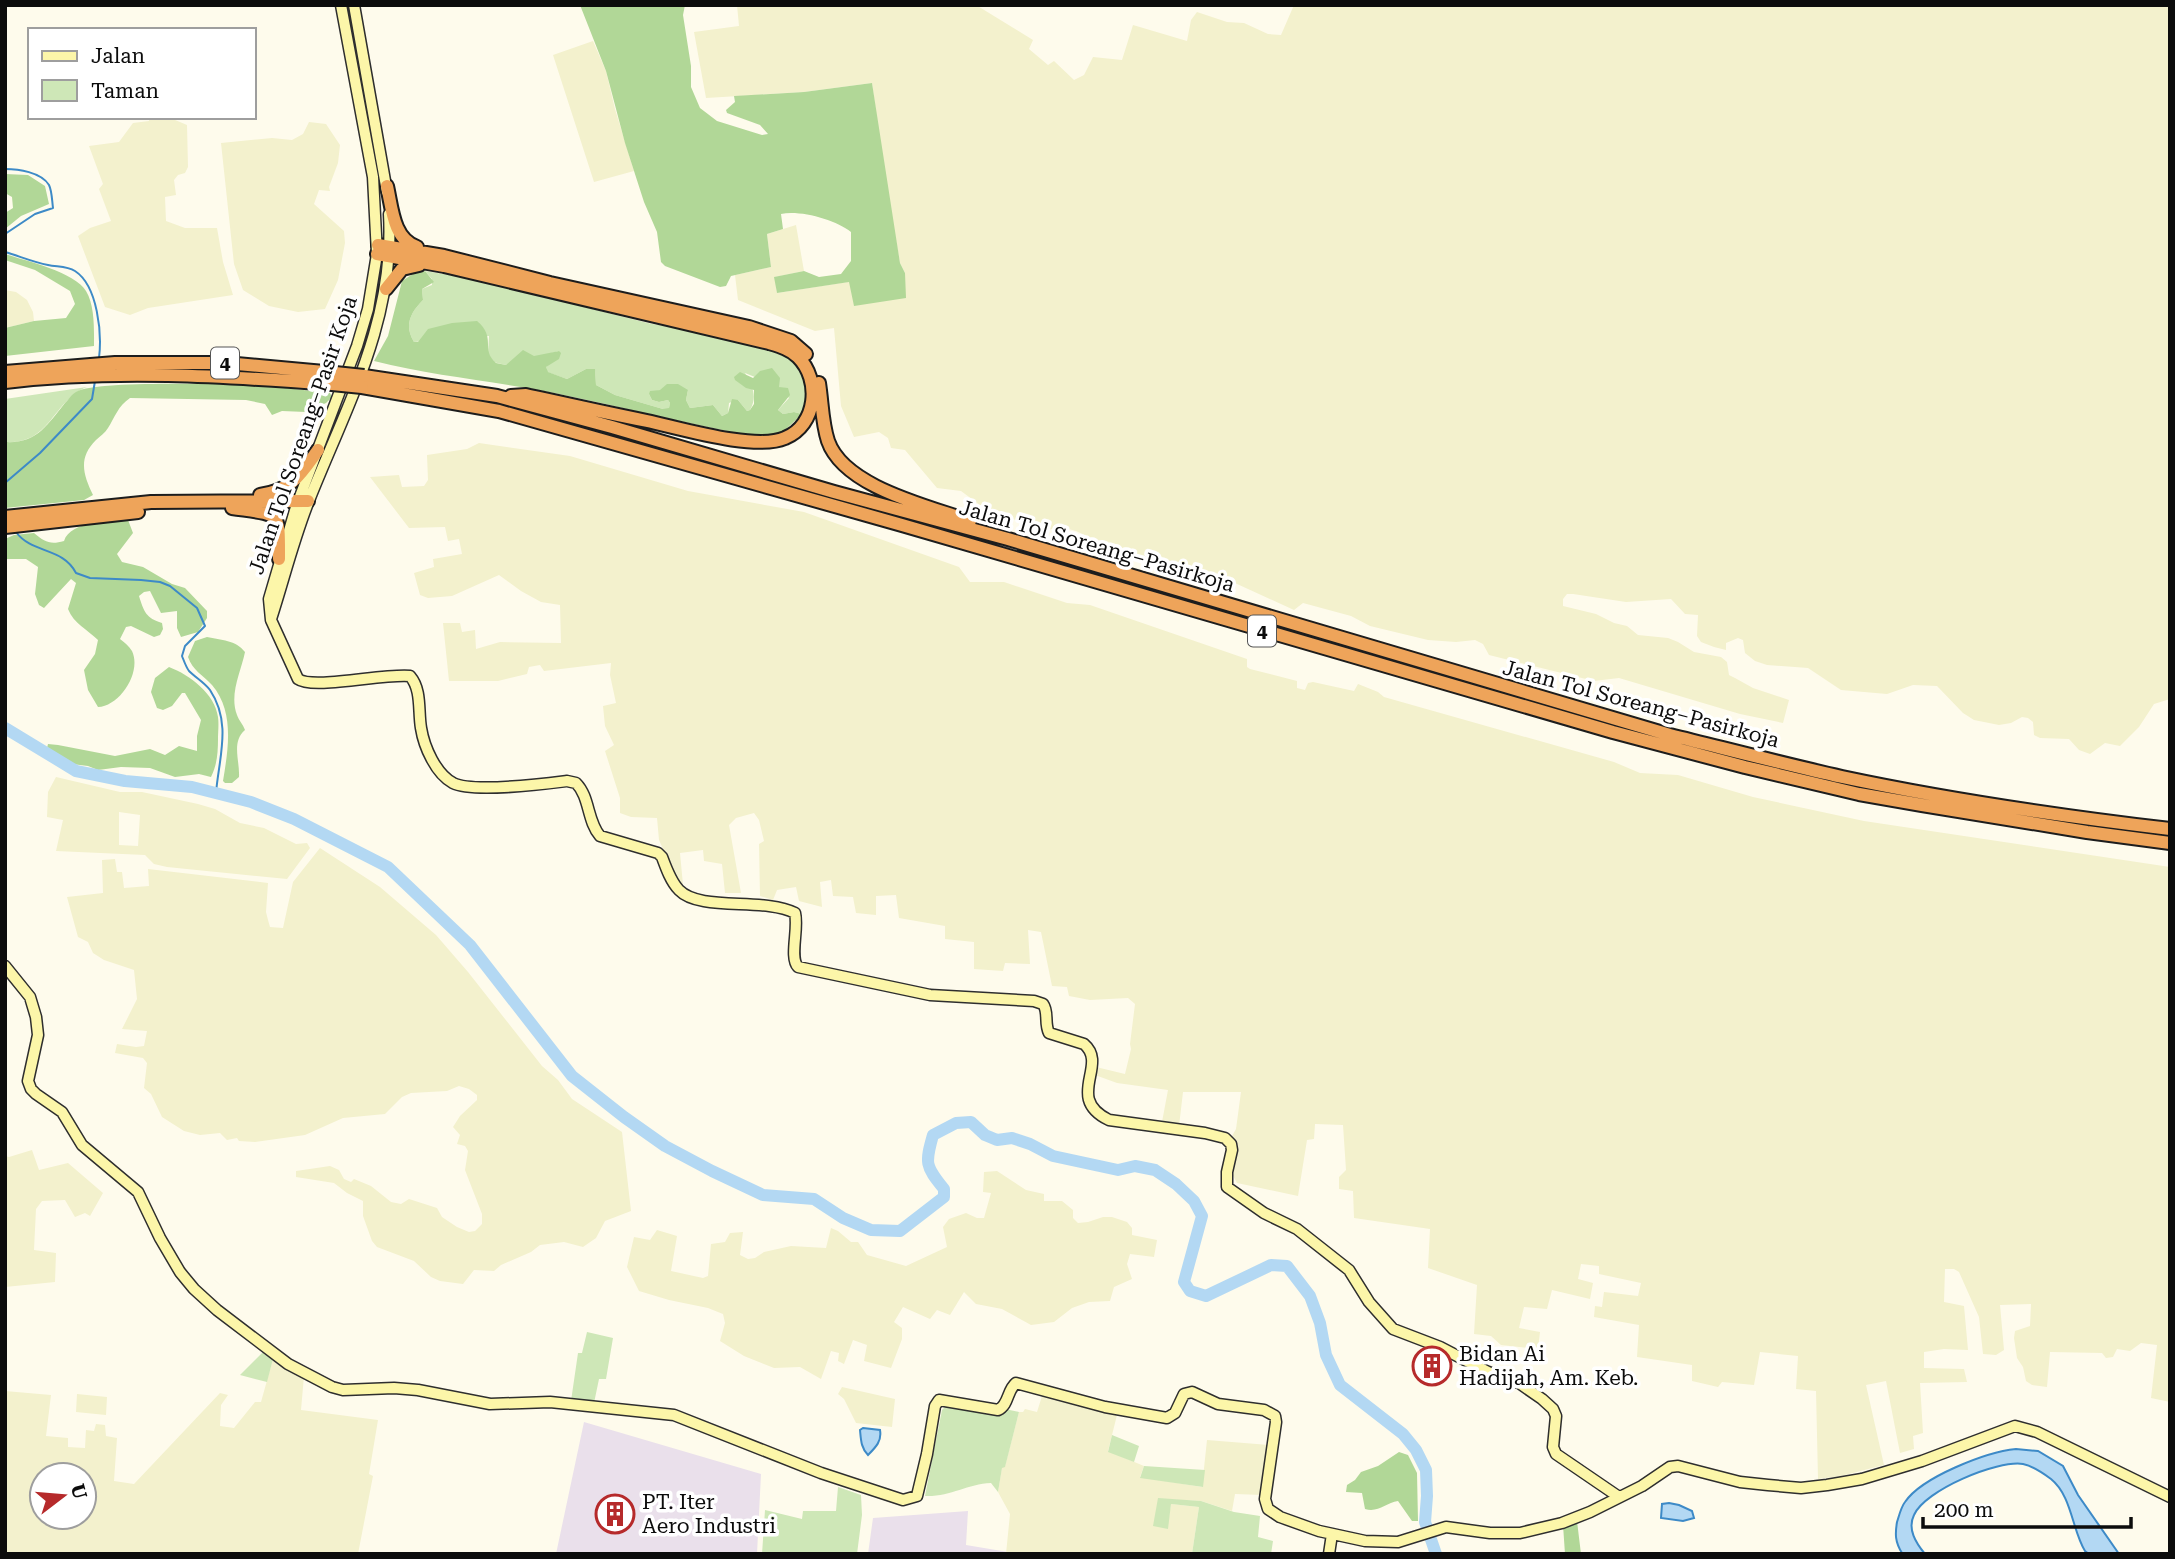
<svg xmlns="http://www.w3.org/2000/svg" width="2175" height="1559" viewBox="0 0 2175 1559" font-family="'Roboto Serif',serif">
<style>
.industrial{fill:#eae0eb}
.farmland{fill:#f3f1cd;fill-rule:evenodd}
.green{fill:#cee7b7}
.forest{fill:#b1d797}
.water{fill:#b3d8f3;stroke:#3d8ac7;stroke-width:2}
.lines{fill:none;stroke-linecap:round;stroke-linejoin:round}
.stream{stroke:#3d8ac7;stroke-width:2}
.river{stroke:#b3d8f3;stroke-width:12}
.secondary-casing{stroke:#2e2e2e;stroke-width:13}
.highway-casing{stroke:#1d1d1d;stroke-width:16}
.secondary{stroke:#fcf6a9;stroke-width:10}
.highway{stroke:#eea45a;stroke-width:12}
.highway-bridge-casing{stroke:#1d1d1d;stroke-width:16;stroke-linecap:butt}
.highway-bridge{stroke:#eea45a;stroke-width:12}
.labels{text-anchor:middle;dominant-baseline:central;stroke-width:7;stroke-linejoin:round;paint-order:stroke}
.shield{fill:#fff;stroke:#555;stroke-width:2}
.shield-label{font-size:19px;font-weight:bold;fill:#0c0c0c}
.street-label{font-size:21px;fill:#0c0c0c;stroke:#fff}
.poi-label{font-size:21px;fill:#0c0c0c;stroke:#fff;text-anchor:start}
</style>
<rect width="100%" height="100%" fill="#fefbec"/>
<path class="industrial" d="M584 1422 761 1474 757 1554H556Z
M968 1511 966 1545 1008 1552 1007 1554H868L873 1518Z"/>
<path class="farmland" d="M737 5H976L1033 40 1029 49 1048 65 1054 61 1074 80 1084 75 1093 57 1122 60 1133 25 1187 41 1191 20 1197 12 1227 22 1244 23 1268 34 1281 35 1294 5H2170V699L2154 704 2139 727 2120 746 2105 743 2090 754 2079 750 2069 739 2040 738 2034 735 2033 722 2028 718 2022 717 2011 723 1999 725 1974 720 1963 713 1937 686 1913 685 1887 694 1841 690 1808 668 1767 665 1755 661 1745 653 1743 640 1738 638 1726 643V650L1714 647 1701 642 1697 636 1698 615 1685 614 1671 599 1626 602 1573 594H1567L1563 599V606L1596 614 1614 623 1627 626 1638 635 1668 638 1678 642 1694 652 1721 657 1727 662 1729 675 1735 678 1753 688 1789 700 1783 723 1740 714 1619 678 1594 681 1489 655 1483 644 1475 640 1456 642 1428 640 1370 626 1351 616 1303 603 1294 610 1224 578 1201 577 1177 563 1143 558 1105 545 1076 531 1061 527 1047 530 988 511 961 491 937 488 905 450 891 448 888 438 879 432 854 437 841 406 834 328 815 331 738 300 735 275 771 267 767 234 796 225 804 271 775 277 777 293 905 273 900 263 885 179 872 83 804 92 706 98 694 32 739 26Z
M593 41 606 71 615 109 634 171 594 182 553 55Z
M149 117H168L187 125 188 167 185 173 178 175 174 180 176 195 165 197 166 221 185 228H217L223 262 233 295 148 308 130 315 105 307 78 236 90 228 111 221 99 189 103 184 89 146 119 142 133 123 149 121Z
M309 122 326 124 340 145 338 163 329 187 330 191 319 190 314 204 344 231 345 243 338 280 325 309 298 312 269 306 243 290 234 264 221 143 272 138 292 140 303 134Z
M5 290 16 292 27 300 33 312 34 321 5 328Z
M479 443 570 456 688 491 804 512 959 567 970 582H1004L1067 603 1090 605 1247 659V667L1250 669 1297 681V688L1305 690 1308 683 1313 682 1354 691 1358 684 1378 692 1384 697 1614 762 1640 773 1678 775 1753 797 1864 821 2170 867V1402L2151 1398 2157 1345 2141 1343 2130 1351 2117 1349 2113 1357 2106 1358 2102 1353 2050 1352 2047 1387 2032 1385 2026 1381 2023 1367 2017 1358 2014 1338 2015 1331 2030 1326 2031 1304 2000 1305 2004 1350 1996 1355 1983 1354 1979 1317 1959 1272 1954 1269H1945L1944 1302 1964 1306 1968 1350 1944 1349 1924 1352V1368L1964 1369 1967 1382 1920 1383 1923 1433 1913 1436 1914 1449 1900 1453 1886 1381 1866 1385 1884 1465 1841 1476 1818 1479 1816 1391 1796 1389 1798 1356 1760 1352 1754 1385 1722 1382 1718 1387 1692 1381V1365L1637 1357 1639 1325 1594 1317 1595 1306 1602 1307 1604 1292 1638 1296 1641 1283 1599 1274V1266L1581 1264 1578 1279 1593 1283 1590 1299 1552 1290 1547 1309 1524 1307 1519 1328 1540 1332 1538 1349 1501 1345 1491 1336 1474 1334 1477 1285 1428 1268 1430 1229 1354 1218 1353 1191 1339 1189V1177L1346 1170 1343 1125 1315 1124 1314 1139 1307 1140 1298 1196 1237 1183 1231 1172 1236 1146 1232 1136 1236 1129 1241 1092H1183L1179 1126 1162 1122 1168 1090 1117 1083 1095 1075 1096 1067 1125 1074 1131 1049 1130 1044 1135 1004 1128 998 1090 1000 1069 996 1067 987 1052 986 1041 932 1028 930 1030 964 1005 963 1003 971 974 969V942L945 939V926L899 918 896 895 876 896V915L856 913 853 897 833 896 831 880 820 882 822 907 799 901 796 887 777 890 773 900 760 896 759 844 764 841 759 820 754 813 736 818 729 825 741 893H725L722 864 704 861 703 850 680 853 683 885 678 882 659 840 657 818 631 817 620 813V798L605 751 614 745 605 726 603 706 616 703 610 675 611 663 544 671 540 665 529 667 527 674 498 681H449L443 623H460L462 632 475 630 476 649 500 642 561 643 560 605 541 602 521 591 499 575 452 596 428 598 420 595 414 573 434 567 433 559 462 554 459 539 448 541 445 527 409 528 370 477 399 475 402 487 424 486 428 480 427 455 467 449Z
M56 777 120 792H142L198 804 215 809 240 823 264 828 296 844 307 843 310 848 287 879 167 867 154 864 145 855 56 851 63 820 47 817 48 792ZM119 812 140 815 138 846 119 845Z
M320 848 380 887 436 935 468 972 542 1066 558 1080 572 1099 622 1132 631 1211 605 1221 596 1238 583 1247 564 1242 540 1245 531 1252 501 1265 494 1271 474 1270 463 1284 440 1281 431 1277 414 1261 377 1247 372 1241 363 1216V1201L347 1193 334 1183 296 1177V1171L330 1166 339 1170 344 1179 351 1182 354 1179 371 1186 391 1202 401 1204 409 1199 437 1208 442 1217 457 1227 469 1232 475 1231 482 1224V1214L465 1170 468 1151 465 1146 457 1144 460 1135 453 1127 460 1116 477 1100V1095L469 1089 459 1086 447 1091 411 1093 402 1097 385 1114 343 1118 305 1135 255 1142 239 1141 237 1138 227 1140 220 1133 200 1135 184 1131 162 1117 151 1094 144 1088 147 1063 143 1058 115 1053 117 1044 136 1047 144 1046 147 1031 122 1029 137 999 134 970 104 960 93 953 88 942 78 937 67 897 103 893 102 860 115 859 117 872H122L124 888 149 886 148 869 268 883 266 912 268 920 270 927 283 928 293 882Z
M32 1150 39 1170 68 1163 103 1193 90 1216 85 1213 75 1217 65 1200 42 1201 36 1209 34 1250 56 1253 55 1282 5 1287V1156L9 1157Z
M997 1171 1026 1190 1044 1194V1201H1062L1073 1210V1218L1078 1223 1088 1222 1103 1217H1112L1127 1222 1132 1228V1235L1157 1240 1154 1257 1130 1254 1127 1264 1132 1279 1114 1287 1110 1301 1089 1302 1072 1308 1054 1322 1031 1325 1002 1309 976 1304 964 1292 950 1315 937 1310 930 1319 903 1307 894 1322 902 1328V1339L891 1368 864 1361 867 1345 853 1340 844 1364 838 1361 839 1353 831 1351 821 1379 800 1367 774 1368 744 1356 720 1341 725 1323 723 1314 708 1308 669 1300 639 1291 627 1267 634 1237 650 1240 657 1230 677 1236 671 1271 703 1278 708 1276 711 1244 725 1242 730 1233 743 1232 740 1255 748 1259 755 1258 764 1252 791 1246 826 1248 831 1228 838 1231 851 1242H858L867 1255 906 1266 947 1247 943 1227 949 1219 966 1213 977 1218H984L991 1193 983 1192 984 1172Z
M273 1359 304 1376 301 1410 378 1420 369 1474 373 1476 358 1554H5V1391L51 1395 46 1436 68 1438V1447L85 1448 86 1430 94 1431 96 1424 105 1425 106 1436 117 1438 114 1481 134 1484 220 1393 228 1395 221 1405 220 1426 234 1428 255 1402H261ZM42 1475H84V1517H42Z
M842 1387 895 1399 892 1427 856 1423 844 1399 838 1394Z
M77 1394 107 1397 106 1415 76 1412Z
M1042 1396 1093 1407 1117 1415 1108 1451 1144 1466 1140 1477 1202 1487 1207 1440 1269 1445 1262 1495 1235 1494 1232 1511 1201 1501 1158 1499 1167 1529 1171 1504 1199 1507 1192 1554H1006L1010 1514 998 1492 1002 1467 1005 1466 1019 1412H1023L1025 1409 1037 1412Z"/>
<path class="green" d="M425 271C499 282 571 305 644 322 692 334 752 329 793 360 809 372 809 397 802 414L794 412 783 414 778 410 789 398 779 387 745 373C752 386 758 396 750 410L747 411 738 400 729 403 728 413 722 416 713 405 690 408 686 400 688 390H660L649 394 652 400 659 402 668 400 670 403 669 409H663L615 395 596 385 595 370 586 369 567 379 547 372 546 367 559 351 506 365 493 362 488 353 489 336 414 342C404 326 410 313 423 300L422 289 432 285V279Z
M87 387C52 401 51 445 5 442V399Z
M587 1332 613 1338 606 1379H599L594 1403 571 1401 578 1353H582Z
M264 1351 273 1359 267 1382 240 1375Z
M946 1406 995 1415 1001 1414 1005 1409 1019 1412 1005 1467 1002 1468 998 1492 991 1483C967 1484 950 1497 925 1496L942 1410Z
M1112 1435 1139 1446 1134 1462 1108 1452Z
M1144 1466 1205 1470 1203 1487 1140 1478Z
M838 1487 861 1495 862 1515 857 1554H762L765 1510 802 1519 803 1511H836Z
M1158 1498 1201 1501 1234 1512 1260 1516 1258 1537 1273 1541 1271 1554H1192L1199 1507 1171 1504 1168 1529 1153 1526Z"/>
<path class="forest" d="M580 5H685L683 15 691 66V87L700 108 717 121 762 135 768 134 760 125 727 113 726 110 735 102 734 96 804 92 872 83 900 263 905 273 906 298 854 306 849 282 777 293 774 277 804 271 819 277 841 274 851 261V232C836 220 801 210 781 214L783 229 767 234 771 267 731 276 726 286 720 287 665 266 661 262 657 232 644 202 625 143 606 71Z
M5 174 28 175 45 186 49 204 21 216 5 229V213L13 208 12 197 5 193Z
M5 254C26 261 75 272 86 291 95 306 94 329 94 346L5 356V328L34 321 66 318 75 304 70 291 35 270 5 260Z
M425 271 434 282 422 289 423 300C410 313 404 326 414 342H418L428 329 452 323 477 321C497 338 480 349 496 363L506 365 523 350 534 356 559 351 561 353 559 359 546 367 548 372 567 379 586 369H595L596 385 615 395 663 409 669 408 670 403 668 400 659 402 652 400 649 394 650 391 660 390 667 384H678L688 390 686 400 690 408 713 405 722 416 728 413 732 399 738 400 747 411 750 410 754 404V390L746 388 735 380 734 377 740 372 753 378 760 371 772 368 780 378 779 387 788 388 790 395 778 410 783 414 794 412 802 414 783 432 759 437C690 425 623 407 554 393 494 381 433 376 374 361L388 336 402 281 413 274Z
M250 384 330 393 332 397 326 403 306 412 282 411 272 415 265 404 246 400 130 398C118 406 115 417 108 428 105 433 100 436 96 440 78 458 83 474 93 495L84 500 5 508V442C37 444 47 425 65 403 69 399 72 394 76 392 96 380 219 385 250 384Z
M128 520 133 533 117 554 122 562 143 567 172 584 185 588 207 611V618L198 632 181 637 177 628V611L161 613 150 591 144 592 139 596C144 612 146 618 162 623L163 629 160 635 154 637 131 626 126 627 120 639C124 642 129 646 132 651 142 672 120 706 98 707L88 690 84 670 95 654 98 640C87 629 74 624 68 609L76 583 71 579 44 608 39 605 35 594 38 567 26 559H5V539L14 535 34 533C45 542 50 545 64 541 71 520 110 522 128 520Z
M207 637C221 640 236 640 245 652 241 672 229 694 237 715 239 721 243 724 245 730 231 742 240 761 239 777L232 783H225L223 781C228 750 235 712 212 685 202 674 193 671 188 657L195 641Z
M169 667C190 675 215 694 218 717 219 724 218 732 218 739 218 753 217 765 211 777L199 774 175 777 150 768 121 767 98 770 88 766 72 764 58 757 47 748 48 744 58 745 115 756 150 749 165 755 179 746 197 751V736L201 720 185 693H182L172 706 163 710 157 708 151 692 155 678Z
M1399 1452 1408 1455 1417 1473 1418 1521H1412L1398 1501C1386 1503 1378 1513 1365 1509L1362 1493 1346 1492 1347 1485 1355 1480 1361 1472 1378 1466Z
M1577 1521 1581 1554H1565L1563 1525Z"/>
<path class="water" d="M863 1428 880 1430C882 1441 876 1447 868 1455 861 1448 861 1440 860 1430Z
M2016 1449 2038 1451 2063 1466 2078 1495 2119 1554H2089L2085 1551C2072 1530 2072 1496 2051 1479 2043 1473 2033 1466 2023 1464 1997 1460 1925 1490 1914 1515 1907 1529 1916 1543 1925 1554L1902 1553C1895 1542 1895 1534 1897 1522 1899 1516 1901 1507 1905 1502 1922 1477 1986 1452 2016 1449Z
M1669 1503 1679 1505 1692 1511 1694 1518 1683 1521 1661 1518 1662 1504Z"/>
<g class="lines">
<path class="stream" d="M5 169C18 169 41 172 49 185 52 191 52 201 53 208L35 214 5 234
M5 252C19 256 33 262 48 265 57 267 67 266 75 271 98 286 102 334 99 358
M5 483 40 453 92 399 95 381
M16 532C32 554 63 547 76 573L90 578 141 580 160 582 170 586 197 608 205 626 185 646 182 656C184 661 186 667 189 671 196 678 204 682 210 690 232 723 219 757 216 793"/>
<path class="river" d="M5 728 76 771 125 781 192 787 251 802 294 819 388 867 470 945 572 1076 624 1117 665 1146 712 1171 763 1195 814 1199 843 1218 871 1230 900 1231 944 1197V1189C925 1166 925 1163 933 1135L956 1123 971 1122 985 1135 997 1140 1012 1138 1030 1144 1053 1156 1118 1170 1135 1166 1155 1170 1176 1184 1194 1201 1202 1216 1184 1282 1190 1291 1206 1296 1271 1265 1287 1266 1310 1296 1320 1323 1326 1355 1340 1385 1403 1434 1416 1450 1426 1470 1427 1496 1425 1522 1436 1554"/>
<defs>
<path id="secondary" d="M341 5 373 177 377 254 368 309 357 346 296 507 269 599 271 620 298 679C313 690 385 673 410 676 422 690 418 711 421 728 424 747 436 774 453 783 473 793 543 784 567 781L576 783C590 797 587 821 600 836L658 853 662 857C666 868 671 882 679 890 700 912 764 897 795 913 799 929 789 957 798 967L930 995 1034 1001 1043 1004C1049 1012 1044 1023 1049 1033L1084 1044C1109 1065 1064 1098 1109 1120L1205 1133 1225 1138 1231 1144 1232 1150 1227 1172V1187L1264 1213 1297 1229 1349 1270 1369 1302 1393 1329 1440 1347 1488 1372 1519 1383 1542 1399 1553 1409 1556 1416 1553 1447 1556 1454 1619 1497
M354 5 387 192
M271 619C284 579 294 537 310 498 348 403 395 319 389 214
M5 966 30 997 36 1017 38 1035 28 1081 31 1089 36 1094 62 1112 82 1145 138 1192 160 1238 180 1272 194 1289 217 1310 288 1364 332 1387 343 1390 394 1388 418 1390 490 1404 550 1402 674 1415 821 1473 903 1500 917 1496 927 1454 935 1406 939 1400 998 1410C1009 1405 1007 1390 1016 1383L1105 1407 1167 1418 1175 1413 1184 1394 1192 1392 1218 1404 1264 1410 1275 1416 1276 1422 1265 1499 1268 1509 1280 1517 1319 1531 1365 1541 1398 1542 1446 1527 1490 1533H1520L1562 1523 1590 1512 1642 1486 1670 1467 1678 1466 1740 1482 1768 1485 1801 1488 1827 1485 1862 1479 1922 1461 2015 1426 2037 1432 2170 1497
M1329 1554 1332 1534"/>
<path id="highway" d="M387 186C392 208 393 239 417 247
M378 245 444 256 550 283 749 327 791 341 806 354
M377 254 444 266 769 343C779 346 790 349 798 357 821 380 817 425 785 438 755 451 680 428 647 421 607 413 567 404 526 395L511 396
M386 289 402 269 419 265
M5 372 115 363H226L335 373
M364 376 497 396 612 427 834 492 1008 539 1670 735C1727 749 1784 764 1842 777 1950 800 2060 816 2170 829
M5 382C114 369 223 376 332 384
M819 383C822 402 822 423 828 441 844 487 928 506 970 521
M362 387 499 411 902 525 1613 732 1745 767 1859 794 1922 805 2087 832 2170 843
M260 495C292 490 300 475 318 450
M232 508C281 515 279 510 279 559
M5 517 151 502 308 501
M5 527 138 512"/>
</defs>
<use href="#secondary" class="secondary-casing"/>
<use href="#highway" class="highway-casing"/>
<use href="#secondary" class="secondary"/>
<use href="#highway" class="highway"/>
<defs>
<path id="highway-bridge" d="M335 373 364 376
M332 384 362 387"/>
</defs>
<use href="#highway-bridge" class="highway-bridge-casing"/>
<use href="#highway-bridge" class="highway-bridge"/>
</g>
<defs>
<symbol id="building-ring" viewBox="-11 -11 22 22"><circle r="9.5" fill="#fff" stroke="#b62a2b" stroke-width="1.5"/><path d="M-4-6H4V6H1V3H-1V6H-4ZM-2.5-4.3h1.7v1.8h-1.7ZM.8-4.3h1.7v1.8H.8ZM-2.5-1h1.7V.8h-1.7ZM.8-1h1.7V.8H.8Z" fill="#b62a2b"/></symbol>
</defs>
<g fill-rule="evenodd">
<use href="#building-ring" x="1410" y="1344" width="44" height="44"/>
<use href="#building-ring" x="593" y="1492" width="44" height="44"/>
</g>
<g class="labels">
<g class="shield">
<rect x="211" y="347.5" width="28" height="31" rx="5"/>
<rect x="1248" y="615.5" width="28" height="31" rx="5"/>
</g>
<g class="shield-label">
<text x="225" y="363">4</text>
<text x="1262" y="631">4</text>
</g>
<g class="street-label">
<text transform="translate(303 435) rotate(-71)">Jalan Tol Soreang–Pasir Koja</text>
<text transform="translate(1097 546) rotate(16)">Jalan Tol Soreang–Pasirkoja</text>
<text transform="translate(1641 704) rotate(15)">Jalan Tol Soreang–Pasirkoja</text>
</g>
<g class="poi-label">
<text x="1459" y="1354">Bidan Ai<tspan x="1459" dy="24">Hadijah, Am. Keb.</tspan></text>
<text x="642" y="1502">PT. Iter<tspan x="642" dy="24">Aero Industri</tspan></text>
</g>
</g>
<rect width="2175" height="1559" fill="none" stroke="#0c0c0c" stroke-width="14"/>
<rect x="28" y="28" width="228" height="91" fill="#ffffff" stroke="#9e9e9e" stroke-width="2"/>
<rect x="42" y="51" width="35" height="10" fill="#fcf6a9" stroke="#9e9e9e" stroke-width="2"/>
<text x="91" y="63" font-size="21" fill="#0c0c0c">Jalan</text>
<rect x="42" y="80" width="35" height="21" fill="#cee7b7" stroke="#9e9e9e" stroke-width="2"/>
<text x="91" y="98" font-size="21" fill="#0c0c0c">Taman</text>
<g transform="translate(63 1496) rotate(74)"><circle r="33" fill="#ffffff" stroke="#9e9e9e" stroke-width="2"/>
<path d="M0-5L12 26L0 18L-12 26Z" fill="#b62a2b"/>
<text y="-10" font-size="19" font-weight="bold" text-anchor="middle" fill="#0c0c0c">U</text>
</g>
<path d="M1923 1517v10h208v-10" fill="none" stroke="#0c0c0c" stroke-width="3.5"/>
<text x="1934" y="1517" font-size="21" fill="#0c0c0c" stroke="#ffffff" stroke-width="5" paint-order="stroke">200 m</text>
</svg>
